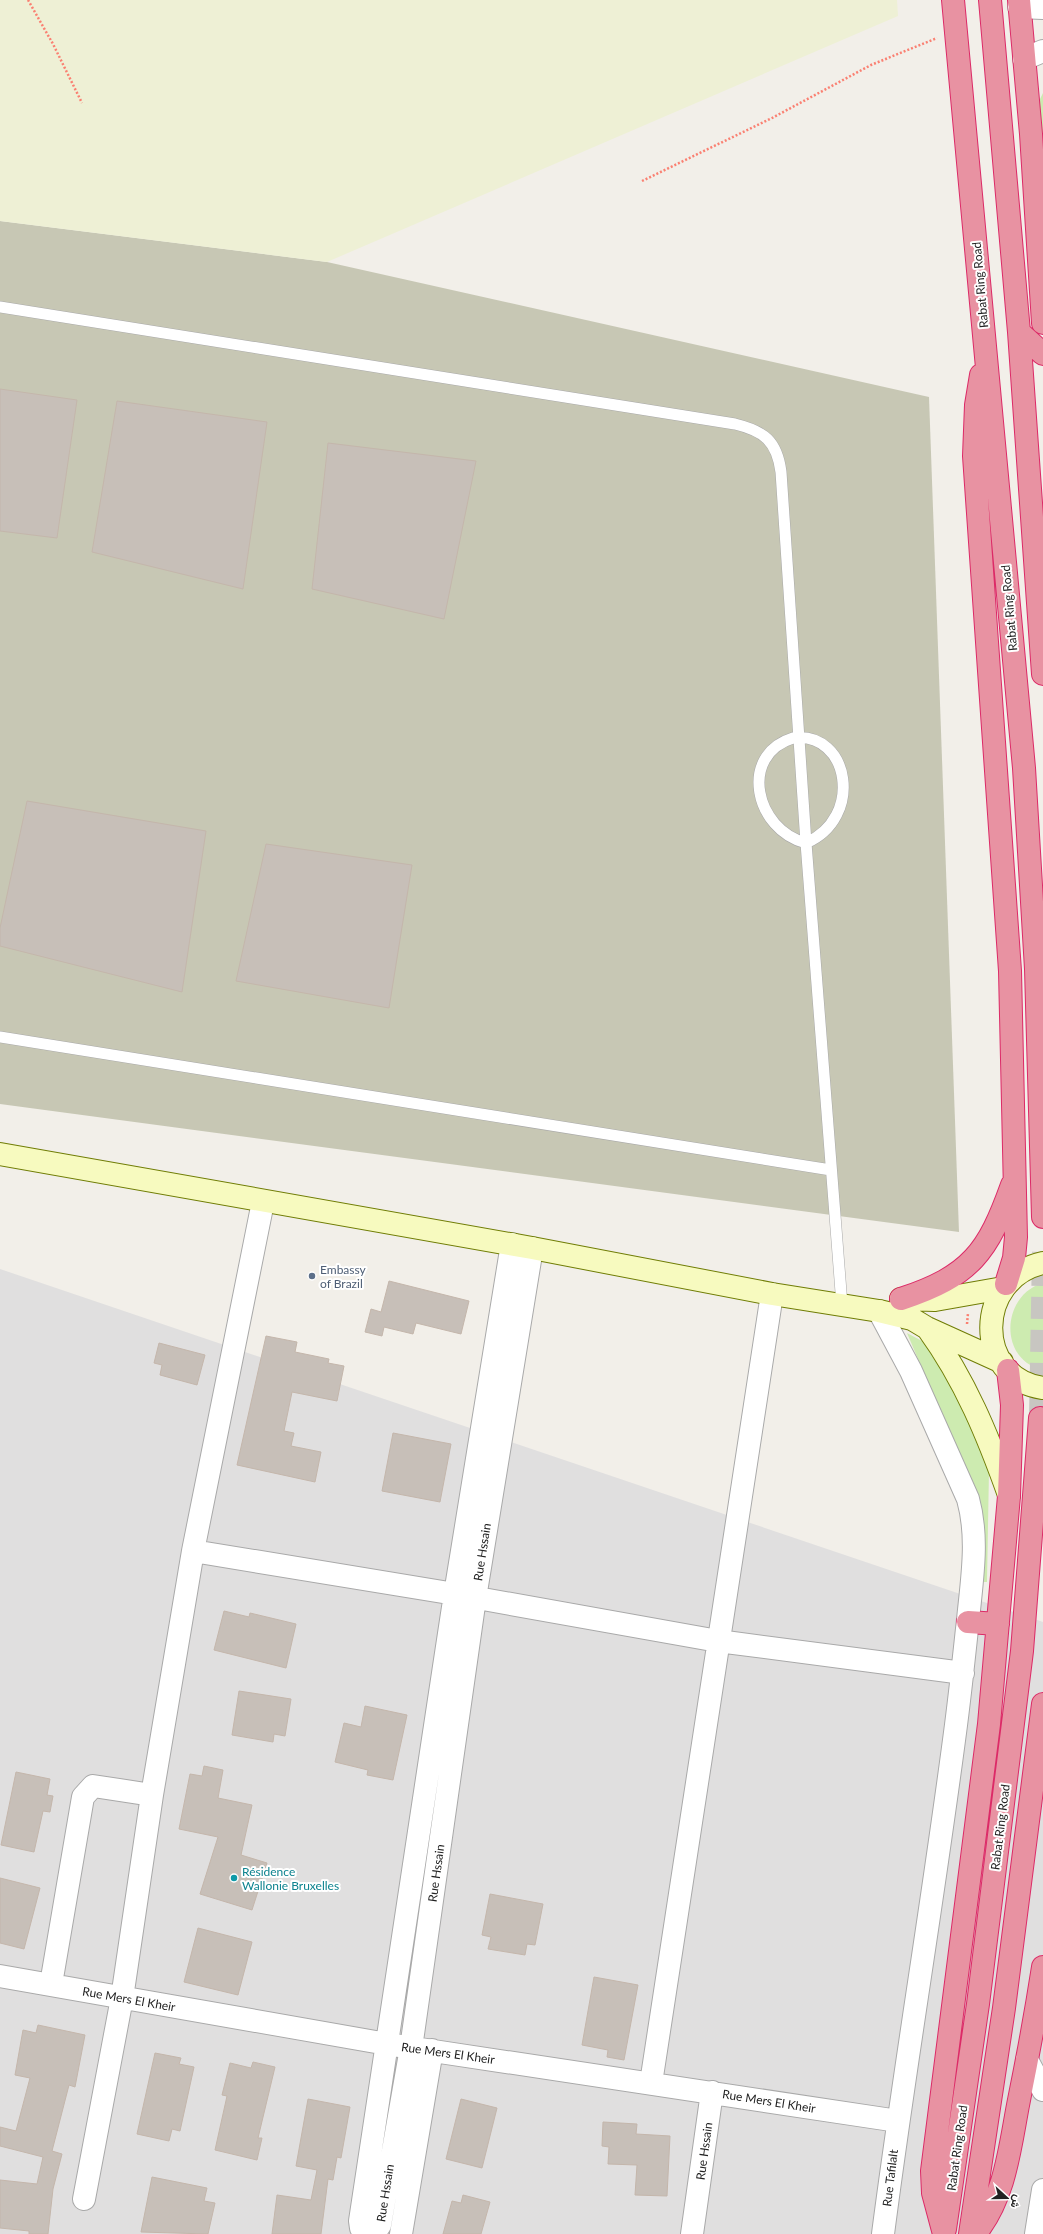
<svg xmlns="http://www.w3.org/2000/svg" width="1043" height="2234" viewBox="0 0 1043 2234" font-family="Lato,Vazirmatn,sans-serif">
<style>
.residential{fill:#e0dfdf}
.construction{fill:#c7c7b4}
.farmland{fill:#eef0d5}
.grass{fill:#cdebb0}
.building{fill:#c7bfb8;stroke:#c4b6ab}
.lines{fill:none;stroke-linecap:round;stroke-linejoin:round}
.highway-tunnel{stroke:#c8c6c1;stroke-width:22;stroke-dasharray:22 11;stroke-linecap:butt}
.lane-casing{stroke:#a9a9a9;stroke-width:12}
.street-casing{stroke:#a9a9a9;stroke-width:24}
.secondary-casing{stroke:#707d05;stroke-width:24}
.highway-casing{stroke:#dc2a67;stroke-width:24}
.path{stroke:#fa8072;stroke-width:2.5;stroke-dasharray:2 2;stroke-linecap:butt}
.lane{stroke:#fff;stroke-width:11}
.street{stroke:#fff;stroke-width:22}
.secondary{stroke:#f7fabf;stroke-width:22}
.highway{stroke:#e892a2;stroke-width:22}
.service-dot{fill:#5c6f8a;stroke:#fff;stroke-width:1.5}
.culture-dot{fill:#0f9aa8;stroke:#fff;stroke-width:1.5}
.labels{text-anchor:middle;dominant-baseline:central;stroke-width:4;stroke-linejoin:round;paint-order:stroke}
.street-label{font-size:12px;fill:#222;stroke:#fff}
.service-label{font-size:12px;fill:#4e5e75;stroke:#fff;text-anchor:start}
.culture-label{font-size:12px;fill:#0d838f;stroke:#fff;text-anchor:start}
</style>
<rect width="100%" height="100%" fill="#f2efe9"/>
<path class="residential" d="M0 1269 1043 1622V2234H0Z"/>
<path class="construction" d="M0 221 327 262 929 397 959 1232 0 1104Z"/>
<path class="farmland" d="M0 0H897L898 16 327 262 0 221Z"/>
<path class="grass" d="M1043 93V190L1038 103Z
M1043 1283V1370C998 1360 1001 1295 1043 1283Z
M907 1333 935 1348 981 1431 989 1470 987 1582H980L959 1456Z"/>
<path class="building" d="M0 389 77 400 57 538 0 531Z
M117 401 267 422 243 589 92 552Z
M328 443 476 461 444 619 312 589Z
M27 801 206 831 182 992 0 946V928Z
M266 844 412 865 389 1008 236 981Z
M389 1281 469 1301 461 1334 416 1323 413 1334 384 1327 382 1336 365 1332 371 1309 381 1312Z
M266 1336 297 1342 295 1352 329 1359 328 1363 344 1366 337 1401 292 1392 284 1431 294 1433 291 1446 321 1452 315 1482 237 1465Z
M159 1343 205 1355 197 1385 160 1375 162 1365 154 1363Z
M393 1433 451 1444 440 1502 382 1491Z
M224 1611 249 1617 250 1613 296 1624 286 1668 214 1650Z
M239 1691 291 1699 285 1736 274 1734 273 1742 232 1735Z
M365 1706 407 1715 393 1780 367 1775 368 1770 335 1762 344 1723 361 1727Z
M204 1766 223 1770 218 1798 252 1805 241 1855 267 1863 252 1910 200 1894 218 1837 179 1829 190 1774 202 1776Z
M16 1772 50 1779 47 1795 53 1796 50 1812 43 1811 34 1852 1 1845Z
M0 1878 40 1888 24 1949 0 1943Z
M490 1894 543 1904 535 1945 527 1944 525 1955 488 1949 491 1937 482 1935Z
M198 1928 252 1942 238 1995 184 1982Z
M594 1977 638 1985 624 2060 607 2057 608 2050 582 2045Z
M38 2025 85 2035 75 2087 69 2085 52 2151 62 2154 53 2189 48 2234H29V2231L0 2228V2180L37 2184 43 2157 0 2146V2127L16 2131 30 2078 15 2075 23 2030 36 2033Z
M155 2053 181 2058 179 2064 194 2067 180 2131 172 2129 169 2141 137 2134Z
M253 2062 275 2067 258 2138H262L257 2160 215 2150 227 2096 222 2095 230 2063 251 2068Z
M308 2099 350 2107 341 2158 337 2157 333 2180 328 2179 321 2234H272L277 2195 311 2200 317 2170 296 2166Z
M461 2099 497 2108 482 2168 446 2159Z
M603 2122 637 2124 636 2134 670 2136 667 2196 635 2195 637 2165 608 2164 609 2147 602 2146Z
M152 2177 207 2188 204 2201 215 2203 208 2234 141 2232Z
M463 2195 490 2202 481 2234H443L452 2201 461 2203Z"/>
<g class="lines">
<path class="highway-tunnel" d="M1040 1418 1043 1252"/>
<defs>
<path id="lane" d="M0 307 735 424C764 431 777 441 781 472L806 843 842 1305
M793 738C850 731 864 818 806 843 755 830 738 755 793 738Z
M0 1037 831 1170"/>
<path id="street" d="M1019 7 1043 8
M1024 59 1043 51
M512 1244 455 1594 360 2221 361 2228 367 2232 376 2231 380 2225 411 2048 475 1598 532 1248
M879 1311 911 1371 968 1499C978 1535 973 1572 969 1610 965 1648 961 1686 956 1725 934 1895 905 2064 883 2234
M193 1551 455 1594 718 1641 963 1673
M0 1976 387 2044 898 2121
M51 1984 83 1797 93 1786 152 1795
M1027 2060 1043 2090
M651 2083 772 1294
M84 2199 122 1998 152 1795 193 1551 263 1202
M401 2234 432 2050
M692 2234 712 2092
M1036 2234 1043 2190"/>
<path id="secondary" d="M0 1154 532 1248 772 1294 879 1311 912 1319 927 1328 1002 1362
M1043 1263C975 1278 973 1378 1043 1388
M901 1299 935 1300 1003 1288
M928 1329C965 1380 988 1436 1009 1495"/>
<path id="highway" d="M953 0 1024 768 1036 969 1043 1217
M990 0 1019 332 1043 674
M1019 0 1031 134 1043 323
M1019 332 1043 354
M981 375 976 405 974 456 1010 971 1016 1237 1014 1258 1006 1284
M901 1299C971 1276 988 1252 1012 1185
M968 1622 998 1624
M945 2229 978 2004 1022 1651 1040 1418
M944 2234 933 2193 932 2171 989 1724 1009 1496 1012 1405 1008 1370
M970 2234 1004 2008 1043 1704
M975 2234C1006 2197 1010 2145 1019 2100 1028 2056 1036 2012 1043 1967"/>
</defs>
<use href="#lane" class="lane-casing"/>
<use href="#street" class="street-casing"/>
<use href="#secondary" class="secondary-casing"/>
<use href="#highway" class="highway-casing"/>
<path class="path" d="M28 0 53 44 82 103
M642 181 772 118 871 65 937 38
M967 1324 968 1313"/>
<use href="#lane" class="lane"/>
<use href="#street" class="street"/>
<use href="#secondary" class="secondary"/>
<use href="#highway" class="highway"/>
</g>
<circle class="service-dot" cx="312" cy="1276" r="4"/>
<circle class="culture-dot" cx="234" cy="1878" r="4"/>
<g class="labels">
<g class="street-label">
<text transform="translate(980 285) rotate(-95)">Rabat Ring Road</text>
<text transform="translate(1009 608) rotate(-95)">Rabat Ring Road</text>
<text transform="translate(482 1552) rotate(-81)">Rue Hssain</text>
<text transform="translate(1000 1827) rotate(-83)">Rabat Ring Road</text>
<text transform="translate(436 1873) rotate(-82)">Rue Hssain</text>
<text transform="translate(129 1999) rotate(10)">Rue Mers El Kheir</text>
<text transform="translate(448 2053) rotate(8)">Rue Mers El Kheir</text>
<text transform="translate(769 2101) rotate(9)">Rue Mers El Kheir</text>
<text transform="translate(957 2148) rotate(-82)">Rabat Ring Road</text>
<text transform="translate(704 2151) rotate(-82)">Rue Hssain</text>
<text transform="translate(890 2178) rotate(-83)">Rue Tafilalt</text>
<text transform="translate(385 2193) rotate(-81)">Rue Hssain</text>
</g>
<g class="service-label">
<text x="320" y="1269">Embassy<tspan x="320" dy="14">of Brazil</tspan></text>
</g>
<g class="culture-label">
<text x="242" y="1871">Résidence<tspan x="242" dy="14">Wallonie Bruxelles</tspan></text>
</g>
</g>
<g transform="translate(1007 2198) rotate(111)" stroke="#ffffff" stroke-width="3" paint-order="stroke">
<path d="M0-3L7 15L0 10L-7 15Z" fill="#222222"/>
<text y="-6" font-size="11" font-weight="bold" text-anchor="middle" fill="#222222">ش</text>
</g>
</svg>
